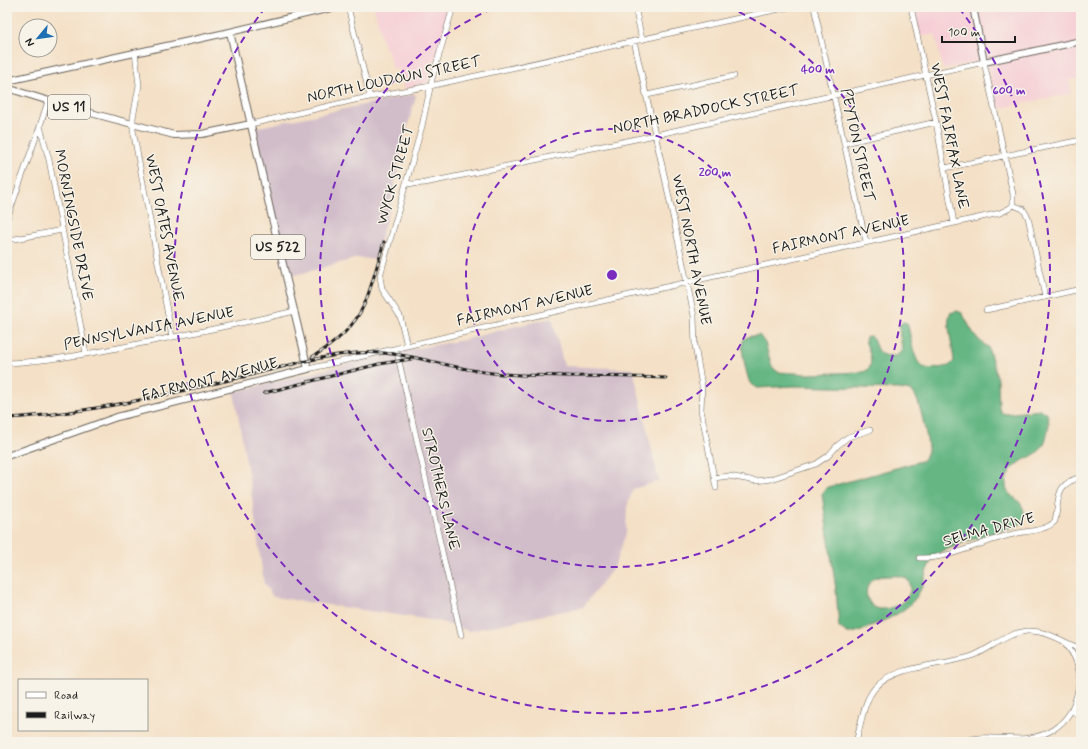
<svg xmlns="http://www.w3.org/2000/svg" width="1088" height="749" viewBox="0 0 1088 749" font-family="Mynerve,sans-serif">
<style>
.built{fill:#f6cfd6}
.industrial{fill:#d1bdc9}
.forest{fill:#65b683;stroke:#406950;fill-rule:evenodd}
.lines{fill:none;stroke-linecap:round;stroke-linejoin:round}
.minor-casing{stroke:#686158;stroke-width:6}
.major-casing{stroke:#686158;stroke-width:8}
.minor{stroke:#fff;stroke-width:5}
.major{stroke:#fff;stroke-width:6}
.rail-casing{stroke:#1c1c1c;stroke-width:3}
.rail{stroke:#f7f3e8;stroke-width:1.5;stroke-dasharray:4.5;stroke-linecap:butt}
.ring{fill:none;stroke:#7b2cbf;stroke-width:2;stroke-dasharray:7 5}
.labels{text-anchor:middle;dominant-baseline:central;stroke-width:3;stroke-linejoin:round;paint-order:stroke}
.shield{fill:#f7f3e8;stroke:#5e5c59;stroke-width:1}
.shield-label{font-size:14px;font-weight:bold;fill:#1c1c1c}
.street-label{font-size:15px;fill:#1c1c1c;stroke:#f7f3e8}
.centre{fill:#7b2cbf;stroke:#f7f3e8;stroke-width:2}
.ring-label{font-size:12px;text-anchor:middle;font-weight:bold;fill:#7b2cbf;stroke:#f7f3e8;stroke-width:3;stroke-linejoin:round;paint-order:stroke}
</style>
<rect width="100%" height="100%" fill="#f7f3e8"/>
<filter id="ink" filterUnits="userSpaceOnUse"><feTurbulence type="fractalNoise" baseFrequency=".025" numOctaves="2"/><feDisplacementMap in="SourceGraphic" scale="8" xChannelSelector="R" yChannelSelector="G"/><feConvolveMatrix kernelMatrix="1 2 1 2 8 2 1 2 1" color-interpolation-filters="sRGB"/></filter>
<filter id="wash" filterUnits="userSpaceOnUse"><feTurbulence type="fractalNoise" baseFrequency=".012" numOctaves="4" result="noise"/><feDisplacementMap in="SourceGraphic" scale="16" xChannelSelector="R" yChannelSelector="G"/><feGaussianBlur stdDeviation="0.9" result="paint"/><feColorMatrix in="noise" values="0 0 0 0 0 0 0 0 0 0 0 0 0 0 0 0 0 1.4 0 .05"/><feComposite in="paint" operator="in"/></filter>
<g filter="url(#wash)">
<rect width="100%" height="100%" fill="#f4e0c6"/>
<path class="built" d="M374 7H451L428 82 404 89 399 68 393 70 387 48H384Z
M913 7H1081V78L1069 80 1072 93 997 109 987 60 943 69 935 34 920 37Z"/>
<path class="industrial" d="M415 94 416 96 405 135 390 206 374 260 370 259 358 258 288 277 254 128Z
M552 318 564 366 633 369 659 481 633 489 627 507 626 533 614 567 583 607 469 631 438 621 273 597 264 584 251 490 234 392 401 351 464 340 512 327Z"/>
<path class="forest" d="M957 311 962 313C970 326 974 339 988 347L998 380 999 409 1002 413 1006 414 1040 410 1046 412C1050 420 1049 426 1047 435 1040 463 1021 453 1009 473 1006 478 1005 485 1007 490 1009 495 1013 496 1016 499 1024 505 1028 518 1019 525L973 539 940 552C928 560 926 574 922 586 914 608 893 617 873 625 865 628 855 634 847 633L839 627 836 590 822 494 826 488 832 486 921 461C925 458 928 454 928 448 928 440 919 398 914 394 911 390 904 390 899 389L793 386 758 388C755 387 752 386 750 383 747 376 739 345 744 339 747 336 755 336 759 335L765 343 772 367 778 372 808 374 864 372C877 365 868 351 865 340L866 337 870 336 872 337C879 353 877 356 896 356L902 351C902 342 898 332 900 324L904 322 907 323C911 334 913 366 926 368 933 370 942 367 949 366L954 361C953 348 946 323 950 313ZM890 576C894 576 899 575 902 577 907 578 909 581 910 585 913 600 893 610 880 609 866 607 862 588 872 580 876 576 884 576 890 576Z"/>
</g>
<g filter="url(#ink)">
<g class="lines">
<defs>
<path id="minor" d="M348 7 370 97
M635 7 642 40
M814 7 866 242
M911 7 936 122 954 223
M634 41 666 183 694 316 695 346 702 386 701 410 716 488
M135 52 139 85 133 118V130L172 337
M647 95 734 76
M48 101 40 126 49 160 86 354
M251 124 359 99 430 86 789 7
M845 143 936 122
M945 168 1081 140
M406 183 412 184 425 183 655 135 984 62 1013 194V205
M1013 205 1023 209 1028 217 1045 297
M7 219 40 126
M7 239H15L62 230
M986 310 1081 289
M407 346 400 316 382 289 380 276 422 126 432 79 453 7
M396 348 461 635
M7 363C53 361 98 352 143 343 194 333 244 323 295 311
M308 369 526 318 1000 213 1010 208 1013 205
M714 478 729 476 756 481 771 479 816 464 828 456 837 446 848 437 870 430
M919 558C952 560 989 537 1024 532 1033 531 1049 529 1055 521 1060 497 1054 485 1081 477
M1072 711 1081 716
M856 742C861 725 863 702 875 688 896 664 946 666 975 655 993 647 1007 633 1027 631 1048 630 1062 642 1081 649
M961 742C993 730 1022 749 1054 729 1067 720 1073 710 1077 694 1082 673 1079 660 1065 643"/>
<path id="major" d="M973 7 984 62 1081 41
M7 81 230 32 335 7
M7 88 72 108 174 135 202 134 251 124
M7 456 117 417 308 369 272 218 230 32"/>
</defs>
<use href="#minor" class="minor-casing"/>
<use href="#major" class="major-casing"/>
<use href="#minor" class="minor"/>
<use href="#major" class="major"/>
<defs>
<path id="rail" d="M312 357C333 345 354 327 364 305 372 287 378 261 384 242
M264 393 379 364 411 359
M7 418C85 414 162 396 238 378 277 369 316 356 356 353 404 349 445 368 492 373 517 376 543 375 569 376 602 376 634 377 666 378"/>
</defs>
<use href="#rail" class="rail-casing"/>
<use href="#rail" class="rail"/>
</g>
</g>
<g class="ring">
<circle cx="612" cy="275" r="146"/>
<path d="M728 7A292 292 0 1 1 496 7"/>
<path d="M959 8A438 438 0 1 1 265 8"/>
</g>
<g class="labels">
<g class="shield">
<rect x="48" y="95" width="42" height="24" rx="3"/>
<rect x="251" y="235" width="54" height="24" rx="3"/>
</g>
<g class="shield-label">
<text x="69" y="107">US 11</text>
<text x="278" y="247">US 522</text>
</g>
<g class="street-label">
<text transform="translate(394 80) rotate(-12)">NORTH LOUDOUN STREET</text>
<text transform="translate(706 110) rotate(-12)">NORTH BRADDOCK STREET</text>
<text transform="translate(949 136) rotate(79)">WEST FAIRFAX LANE</text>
<text transform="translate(857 145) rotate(78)">PEYTON STREET</text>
<text transform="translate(396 175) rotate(-74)">WYCK STREET</text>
<text transform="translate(73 225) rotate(79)">MORNINGSIDE DRIVE</text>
<text transform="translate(164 228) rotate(79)">WEST OATES AVENUE</text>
<text transform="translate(841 235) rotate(-12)">FAIRMONT AVENUE</text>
<text transform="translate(691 250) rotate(79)">WEST NORTH AVENUE</text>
<text transform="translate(525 306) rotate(-13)">FAIRMONT AVENUE</text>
<text transform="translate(149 329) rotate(-11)">PENNSYLVANIA AVENUE</text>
<text transform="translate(210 380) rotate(-14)">FAIRMONT AVENUE</text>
<text transform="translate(440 489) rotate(77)">STROTHERS LANE</text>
<text transform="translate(989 530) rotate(-15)">SELMA DRIVE</text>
</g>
</g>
<circle cx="612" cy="275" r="6" class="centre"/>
<g class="ring-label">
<text x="818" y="73">400 m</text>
<text x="1009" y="94">600 m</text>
<text x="715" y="176">200 m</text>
</g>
<rect width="1088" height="749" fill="none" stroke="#f7f3e8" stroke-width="24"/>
<rect x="18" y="679" width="130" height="52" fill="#f7f3e8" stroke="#9f9d96"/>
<rect x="26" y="692" width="20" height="6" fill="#ffffff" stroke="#9f9d96"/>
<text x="54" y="699" font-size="12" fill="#1c1c1c">Road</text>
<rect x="26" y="712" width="20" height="6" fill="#1c1c1c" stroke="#9f9d96"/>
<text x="54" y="719" font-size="12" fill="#1c1c1c">Railway</text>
<g transform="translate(38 38) rotate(241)"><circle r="19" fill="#f7f3e8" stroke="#9f9d96"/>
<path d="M0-3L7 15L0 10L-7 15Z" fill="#1f6fb2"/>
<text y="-6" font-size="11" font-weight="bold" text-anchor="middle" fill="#1c1c1c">N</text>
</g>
<path d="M942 36v6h73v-6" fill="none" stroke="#1c1c1c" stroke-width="2"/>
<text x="948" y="36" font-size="12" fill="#1c1c1c" stroke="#f7f3e8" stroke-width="3" paint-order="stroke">100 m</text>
</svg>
